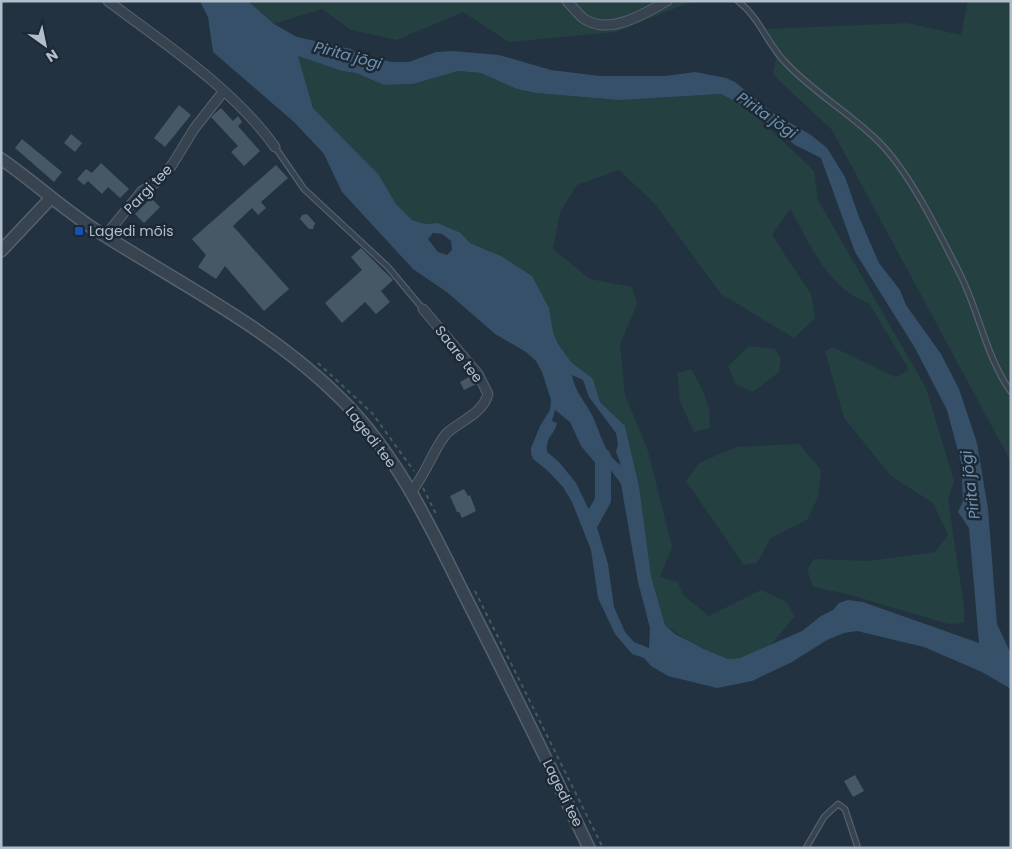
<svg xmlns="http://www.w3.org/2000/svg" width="1012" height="849" viewBox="0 0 1012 849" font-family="Poppins,sans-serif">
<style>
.green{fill:#244041}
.water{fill:#355068;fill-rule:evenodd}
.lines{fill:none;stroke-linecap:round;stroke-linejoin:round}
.river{stroke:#355068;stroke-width:16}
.building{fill:#465866}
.service-casing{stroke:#55616e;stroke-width:7}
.minor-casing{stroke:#55616e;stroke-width:11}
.tertiary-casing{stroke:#55616e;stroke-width:14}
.path{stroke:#425d5d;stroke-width:2;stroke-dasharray:4 4;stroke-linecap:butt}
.service{stroke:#374450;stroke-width:4.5}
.minor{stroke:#374450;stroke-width:9}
.tertiary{stroke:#374450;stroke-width:11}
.transit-dot{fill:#1a4fb4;stroke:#1c2935;stroke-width:2}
.labels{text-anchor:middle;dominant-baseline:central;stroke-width:5;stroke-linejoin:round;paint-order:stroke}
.street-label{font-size:14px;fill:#b3becb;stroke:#1c2935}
.poi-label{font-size:14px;fill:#b3becb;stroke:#1c2935;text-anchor:start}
.water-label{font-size:15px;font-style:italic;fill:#7093b0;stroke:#1c2935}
</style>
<rect width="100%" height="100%" fill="#223240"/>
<path class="green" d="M248 1H693L616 32 509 42 463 12 397 40 351 30 322 9 274 24Z
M968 1H1011V462L832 130 773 75 776 60 766 29 907 23 961 35Z
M298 56 342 71 356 73 384 85 413 84 458 71 481 73 517 89 536 93 619 100 721 94 746 106 814 171 818 200 926 388 954 481 948 500 964 606V623L948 624 847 594 813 587 807 570 814 559 868 561 935 552 948 535 933 503 891 476 844 418 825 351 833 347 895 377 909 370 869 303C828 290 810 243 790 209L772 235 811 294 815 318 794 338 721 294 655 204 619 170 577 185 560 212 553 249 590 279 632 287 637 304 620 345 625 395 648 451 672 547 660 577 678 582 683 595 709 616 761 590 787 602 795 616 769 647 740 658 728 659 689 642 665 625 651 576 639 486 625 426 600 402 593 379 571 362 558 344 516 265 488 250 470 243 461 233 438 223 426 224 412 220 396 204 379 175 313 108Z
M749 346 775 349 781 359 779 372 753 392 736 384 728 366Z
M691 369C703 389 711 405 710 428L694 432 680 402 677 373Z
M799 444 821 470 818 497 807 520 771 538 757 563 744 565 686 481 699 463 736 447Z"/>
<path class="water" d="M200 1H248L274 24 297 37 351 49 357 54 392 62H409L436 52 453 51 499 55 551 70 600 76H665L695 72 726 78 735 82 773 113 811 135 827 148 845 177 859 217 879 263 900 290 906 305 941 354 959 389 977 443 988 509 997 624 1011 654V689L982 672 924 647 857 631 844 633 827 640 792 662 752 681 717 688 668 676 651 666 644 658 632 654 615 634 598 598 591 550 572 502 563 487 548 471 533 459 531 454V448L540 426 550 410 551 400 542 372 536 361 526 352 495 334 448 293 413 269 342 192 324 154 294 122 213 52 208 17ZM298 56 342 71 356 73 384 85 413 84 458 71 481 73 517 89 536 93 619 100 721 94 745 106 795 145 821 158 855 252 915 348 947 410 961 462 963 501 958 512 969 528 979 643 863 602 848 600 839 603 833 610 821 616 802 631 740 658 728 659 704 649 675 634 665 625 651 576 639 486 625 426 600 402 593 379 571 362 558 344 553 332 549 308 532 276 501 256 470 243 461 233 438 223 426 224 412 220 396 204 379 175 313 108ZM433 233 442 234 451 241 452 250 447 255 438 252 428 239ZM572 375 583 380 589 397 616 433 618 444 616 452 621 465C605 456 600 432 593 417 586 402 575 393 572 375ZM555 410 570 422 581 446 597 465 610 469 621 484 638 582 650 628 649 648 634 642 625 632 614 607 608 564 596 524 576 483 559 462 547 452C546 434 554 437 557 423L552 421Z"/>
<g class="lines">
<path class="river" d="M591 522 603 500V457"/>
</g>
<path class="building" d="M179 105 191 115 165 147 154 138Z
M221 108 233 121 238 116 242 122 238 126 260 151 244 166 231 152 238 146 211 117Z
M71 134 82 143 75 152 64 143Z
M22 139 62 172 54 182 15 148Z
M101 163 129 189 120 198 108 187 102 194 88 181 84 185 77 179 86 169 92 173Z
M276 165 288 178 261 202 266 208 258 215 252 208 233 226 289 289 264 311 225 266 216 279 198 267 206 255 192 239Z
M151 198 160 207 144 223 135 214Z
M307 214 315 223 313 229H309L300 219 302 215Z
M361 248 393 280 381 291 390 302 376 314 365 302 342 323 325 303 362 270 351 257Z
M471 376 476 384 464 390 460 382Z
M464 489 468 496 470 495 476 511 462 518 459 512H457L450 496Z
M855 775 864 791 853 797 844 781Z"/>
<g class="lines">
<defs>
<path id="service" d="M738 1C760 18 767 44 786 63 814 93 850 113 879 142 910 173 938 231 958 270 979 310 985 355 1011 392
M275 147 304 189 388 267 423 309
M806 848 824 817 838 804 845 809 858 848"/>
<path id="minor" d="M108 1C165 44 234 89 275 147
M567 1C573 7 579 16 586 20 612 35 645 13 667 1
M105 236 142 191 157 182 172 165 194 129 223 92
M411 492C425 476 436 444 447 433 462 420 483 413 488 394L478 374 423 309"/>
<path id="tertiary" d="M1 159C36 183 66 212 102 234 186 287 278 333 347 405 402 462 434 535 469 604 510 685 550 766 589 848
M1 251 51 198"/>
</defs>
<use href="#service" class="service-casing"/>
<use href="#minor" class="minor-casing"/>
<use href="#tertiary" class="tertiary-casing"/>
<path class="path" d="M318 363 372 413 414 471
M423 488 437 516
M475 591 603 848"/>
<use href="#service" class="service"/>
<use href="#minor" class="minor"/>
<use href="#tertiary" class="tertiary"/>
</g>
<rect class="transit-dot" x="74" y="226" width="10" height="10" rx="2.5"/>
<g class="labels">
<g class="street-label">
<text transform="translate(148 189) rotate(-46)">Pargi tee</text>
<text transform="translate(459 354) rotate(52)">Saare tee</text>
<text transform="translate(371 437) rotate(52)">Lagedi tee</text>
<text transform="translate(563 793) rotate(64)">Lagedi tee</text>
</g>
<g class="poi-label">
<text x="89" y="231">Lagedi mõis</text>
</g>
<g class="water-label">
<text transform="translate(348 55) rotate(15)">Pirita jõgi</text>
<text transform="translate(767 115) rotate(35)">Pirita jõgi</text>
<text transform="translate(970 485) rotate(-97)">Pirita jõgi</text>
</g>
</g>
<rect width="1012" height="849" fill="none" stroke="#b3becb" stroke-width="5"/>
<g transform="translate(45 45) rotate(147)" stroke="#1c2935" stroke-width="4" paint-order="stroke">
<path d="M0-4L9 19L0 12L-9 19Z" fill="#b3becb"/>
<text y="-8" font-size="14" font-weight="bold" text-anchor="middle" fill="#b3becb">N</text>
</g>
</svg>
